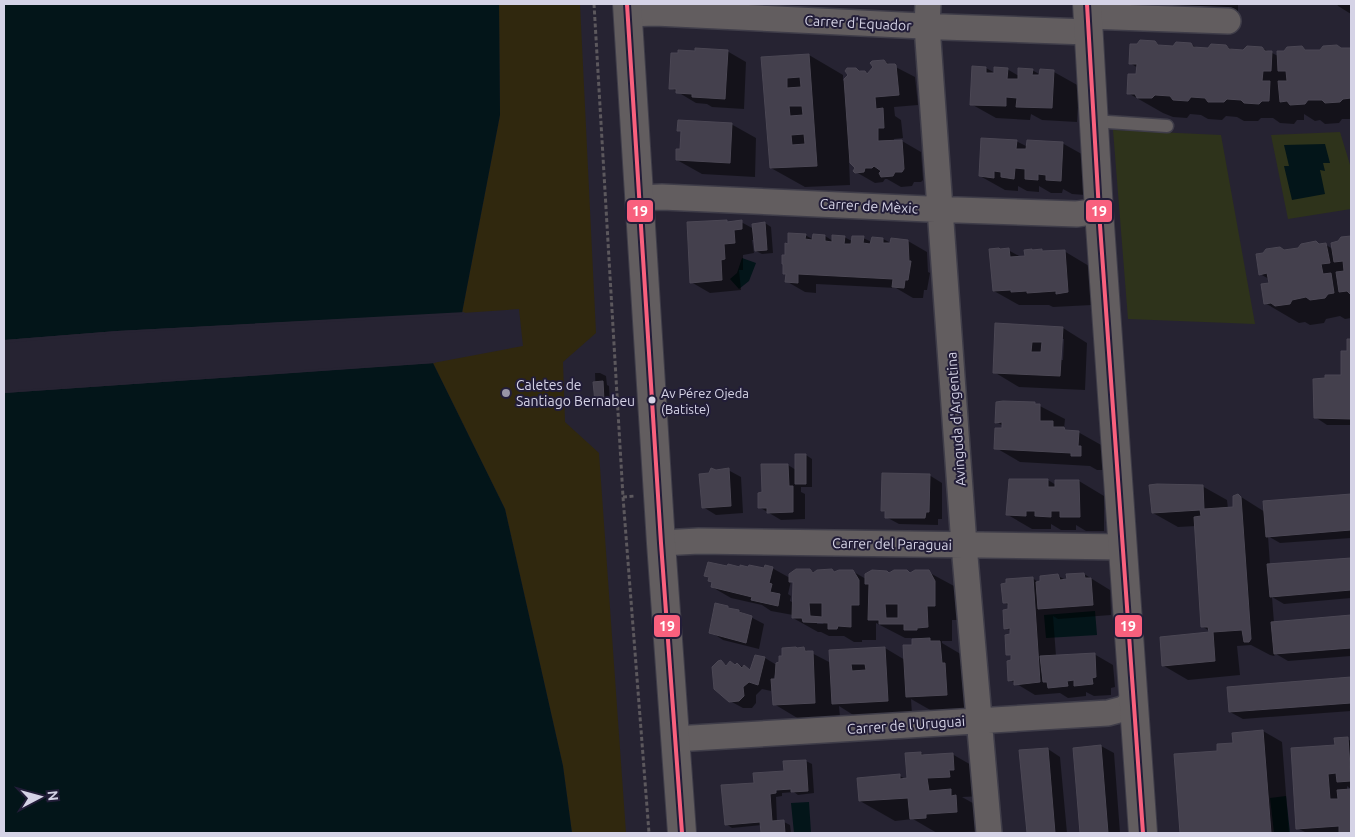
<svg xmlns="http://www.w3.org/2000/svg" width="1355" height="837" viewBox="0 0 1355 837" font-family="Ubuntu,sans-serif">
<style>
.green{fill:#2e331b}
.sand{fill:#30280e}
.water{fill:#031519}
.pier{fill:#262332}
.shadow{fill:#0007;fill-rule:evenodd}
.building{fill:#44404d;stroke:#4b4754;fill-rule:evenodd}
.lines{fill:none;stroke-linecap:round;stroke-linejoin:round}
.service-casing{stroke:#3f3d49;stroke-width:15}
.minor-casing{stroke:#3f3d49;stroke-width:28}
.tertiary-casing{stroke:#3f3d49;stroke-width:30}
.path{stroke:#5c585d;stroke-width:3;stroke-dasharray:4 2.5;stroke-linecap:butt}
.service{stroke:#625d5f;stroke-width:12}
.minor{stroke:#625d5f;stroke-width:25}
.tertiary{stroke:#625d5f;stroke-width:28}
.bus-1-casing{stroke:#221d38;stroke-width:8}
.bus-1{stroke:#f8607d;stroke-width:4}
.poi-dot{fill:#9895a7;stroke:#221d38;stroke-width:2}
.bus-dot{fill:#d5d3e6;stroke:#221d38;stroke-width:2}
.labels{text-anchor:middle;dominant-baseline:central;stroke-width:4;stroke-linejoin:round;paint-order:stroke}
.bus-label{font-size:13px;fill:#d5d3e6;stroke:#221d38;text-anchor:start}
.street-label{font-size:14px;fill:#d5d3e6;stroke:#221d38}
.poi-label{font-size:14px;fill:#d5d3e6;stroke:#221d38;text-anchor:start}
.line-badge{stroke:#221d38;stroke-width:2}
.badge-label{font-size:14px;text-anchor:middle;font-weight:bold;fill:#fff}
</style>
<rect width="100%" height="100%" fill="#262332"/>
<path class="green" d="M1113 130 1221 135 1255 324 1128 319Z
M1340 132 1351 168V209L1288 219 1271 135Z"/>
<path class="sand" d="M499 4H580L596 333 563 362 565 422 599 453 626 833H572L563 766 505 509 433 363 523 346 519 309 462 313 500 115Z"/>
<path class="water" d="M4 4H499L500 115 462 313 117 331 4 340Z
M1325 144 1330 163H1323L1325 171 1320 170 1325 194 1292 200 1284 166H1289L1284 145Z
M742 258 756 263 749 281 739 289 730 279 737 273Z
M433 363 505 509 563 766 572 833H4V393Z
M1095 611 1097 635 1046 638 1044 615Z
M1286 796 1290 833H1274L1270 798Z
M809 802 811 833H794L791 803Z"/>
<path class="pier" d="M465 312 462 315 117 333 4 343V340L117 331Z
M433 361 436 363 4 393V391Z"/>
<path class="shadow" d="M1131 4H1238V17L1151 16Z
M1337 4H1351V14L1338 6Z
M1155 42 1162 47H1174L1190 44 1198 48 1209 49 1226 46 1233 50 1244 51 1262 48 1278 56 1302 48 1308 51 1351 49V119H1342L1339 123 1325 124 1320 120 1315 121 1304 114V120H1297L1294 124 1280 123 1273 118H1261L1258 121H1244L1237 117 1226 116 1222 120 1208 119 1201 115 1190 114 1187 118 1173 117 1163 113 1128 93 1137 75 1138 68 1130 63Z
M727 51 746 62 744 109 712 107 707 104 696 103 671 88Z
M809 55 843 75V81L856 69 868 74 884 61 915 77 918 105 894 107 895 116 901 120 903 138 894 139V141H902L921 152 923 180 921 182H914L912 186 901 187 887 179H885L883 182 875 183 856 172 857 168 849 160 850 185 805 187 771 168 763 58Z
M986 68 995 73 1007 69 1019 76 1032 70 1041 75V71L1054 72 1079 86 1077 122 1042 120 1031 114 1030 120 996 118 971 104Z
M731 124 756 138 755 177 702 174 677 160 682 151 683 133 679 130Z
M1016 141 1028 147 1062 143 1087 157 1085 195 1072 194 1063 189 1062 193H1051L1039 186V192L1027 191 1018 186V191L1005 190 980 176Z
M741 222 754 229 765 223 771 227 773 253 762 254 756 251 755 240H752L754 253 743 255V270H739L741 290 710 293 691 282 688 223Z
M805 235 814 240 825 236 833 241 844 237 852 241 863 238 872 242 873 238 883 239 891 243 908 241 927 252 928 272 930 273 927 290H924L923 298H913L896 288 816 284V293L805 292 786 281 787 275 784 273 789 245Z
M1351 237V318L1345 319 1340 316 1326 319 1324 323 1310 325 1305 322 1299 323 1265 303 1270 284 1269 279 1260 274 1285 251 1326 245 1333 249 1341 239Z
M1008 250 1021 257H1026L1025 251 1032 250 1045 252 1064 251 1089 266 1092 305 1053 307 1049 305H1019L994 291Z
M996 325 1063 328 1087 343 1085 390 1019 387 994 372ZM1061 339H1064L1063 360H1060Z
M1351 340V425H1327L1315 417 1342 376 1348 353V341Z
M595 373H600L606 376 607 385 609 386 610 404 602 405 596 401Z
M1034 403 1065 419 1064 429 1070 432H1078L1103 446 1102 460 1106 462V470H1097L1090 466 1020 462 996 448 1003 426 997 422Z
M806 455 812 459V487H801V492L805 494V519L781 520 759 507 763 493 788 465 796 470Z
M728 470 741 477 743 513 716 515 703 507 709 474 716 471Z
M929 475 942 483V519H938V525L899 524 886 517V513L883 511Z
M1048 480 1056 485 1079 481 1104 496V531H1086L1076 525V530H1061L1051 524V529H1032L1008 515Z
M1202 486 1227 500 1228 509 1234 508 1238 495 1265 512V502L1351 495V538L1280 543 1268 536 1270 565 1351 559V598L1284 604 1272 597 1274 623 1351 616V656L1288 661 1276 654 1274 656 1270 655 1251 645 1237 646 1240 675 1188 680 1164 666 1210 633V631L1203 627 1196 526 1178 527 1153 513Z
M740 568 765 570 772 568 790 578 810 570 815 573 831 570 836 573 852 571 866 579 907 571 912 574 928 572 954 586 960 596 959 620H952V641H942V643L964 656 971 708 932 711 911 699 912 714 858 718 839 706 840 717 799 719 774 704 772 685 771 691 762 689 756 695V703L752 708H743L730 701 721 662 728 666 731 662 736 666 737 664 751 671 765 658 775 664H781L804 649 831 663 885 648 905 660 913 646 922 640V638H905L876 623V640H862V642H854L844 636H829L821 632H818L793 618V615L771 611 762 605 731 598 712 587 713 582 706 575ZM791 581 794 583V603L790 601 791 596 788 594ZM817 621H821L824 624H817ZM776 671 777 680H773Z
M1084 574 1110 590 1111 615 1058 619 1053 616 1056 656 1094 654 1113 665 1115 687 1111 688V695L1094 696 1086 692V696L1068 698 1060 693 1035 695 1010 680 1013 657 1007 654 1011 631 1006 628 1009 606 1004 602 1032 578 1040 583 1058 576 1068 581Z
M739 611 764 624 759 649 723 640 711 632Z
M1351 678V711L1243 719 1230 712 1228 688Z
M1263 731 1282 742 1289 833H1181L1175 755 1218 752Z
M1347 739 1351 741V789L1347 786V790H1351V833H1307L1297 828 1336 746Z
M1101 746 1114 753 1120 833H1081L1075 749Z
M1048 749 1060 757 1067 833H1028L1021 751Z
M921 753 926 756 952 754 987 774 984 796 962 797 985 810 991 831 937 833 913 819 895 821 860 801 900 776 907 780Z
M806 761 812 764 814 793 798 795 794 792 782 793V796L776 797 777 822H784L790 825 791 833H762V825L732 828 726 824 755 784 785 772Z"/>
<path class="building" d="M1140 40 1155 41 1158 45 1173 46 1176 42 1191 43 1193 47 1208 48 1211 44 1226 45 1229 49 1243 50 1247 46 1262 47 1265 51H1272L1271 71H1263L1262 81H1270L1269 101H1262L1259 104 1244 103 1241 100 1227 99 1224 102H1208L1205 98 1191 97 1188 101 1173 100 1170 96 1155 95 1152 98H1137L1135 94H1127L1128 74H1136L1137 64H1129L1130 44H1137Z
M1337 45 1341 48H1351V98L1343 99 1340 102 1325 103 1322 100H1308L1305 104 1290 105 1287 101 1280 102 1278 81H1287L1286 71H1278L1277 51H1284L1287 47 1302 46 1305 50H1320L1323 46Z
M695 48 728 50 725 99 692 97V94L676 93V89H669L671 53H678V50L695 51Z
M809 54 817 166 770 168 761 57ZM800 77 801 87 787 88V78ZM789 106H802L803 115 790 116ZM804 134 805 144 792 145 791 135Z
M884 60 887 64H895L896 65 899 95 875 97 876 109 883 108 884 128H878V141L902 140 904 169 902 172H895L893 176 881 177 879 173 881 171 874 166 872 168H865L864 172 855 173 853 171 855 168 850 163 844 79 848 75 845 71 847 68H856L859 71H865L867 74 873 67 870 63 872 61Z
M972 66 986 67V73H994V67L1008 68 1007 79H1018V68L1033 69 1032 75H1039L1040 69 1054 70 1052 108 1016 107 1017 98 1006 97V106L970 105Z
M678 120 732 123 730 163 676 160V149H680L681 131H677Z
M981 138 1017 140 1016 149H1026L1027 140 1063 142 1061 181 1046 180V175L1038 174V180L1025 179V169L1015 168 1014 179 1001 177V172L994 171V178L979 176Z
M727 220V222L742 220V229L734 230 735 243 724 244 725 259 721 260 722 280 690 283 687 222Z
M765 222 767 250 755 251 752 224Z
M788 233 806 234 805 239 812 240 813 234 825 235V241L832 242V235L845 236 844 244H851L852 236H864L863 243 870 244 872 237 883 238V243H890L891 238 908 240 909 261H911L908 280H905L904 288 892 287 893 279 798 274V283L785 282 786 274H783V264H782V255H785V243L788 244Z
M1351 236V294H1350L1347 291 1339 292 1336 272 1344 271 1343 261 1334 262 1331 243 1338 241 1341 237Z
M1316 241 1319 244 1326 243 1330 263 1321 264 1323 274 1331 273 1334 293 1328 294 1325 298 1310 300 1306 297 1292 300 1290 304 1275 306 1271 303 1264 304 1261 284 1269 283 1267 273 1259 275 1256 254 1263 253 1266 249 1280 247 1284 250 1298 248 1301 244Z
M999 248 1000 249 1009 248 1010 257 1025 256 1024 250 1032 249V250L1042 249V251L1065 250 1068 292 1056 294V291L1027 293V291L1011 292V290L993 291 989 249Z
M995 323 1063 327 1060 376 993 373ZM1032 342H1042L1041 352H1031Z
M1347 339H1351V419L1314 418 1313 379 1325 378V375H1341V351H1347Z
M603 381 604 401 595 402 593 382Z
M1003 401 1035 402V404H1040V421H1053V427H1064L1065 430 1079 431 1078 446H1081V456H1071V453L994 449 995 428H1002V422L995 423 996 402Z
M795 454H806V484H795Z
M761 464H788L789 486H793V512L767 513V508H758V493L762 492Z
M711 468 716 470 729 468 731 506 702 508 699 474 709 473Z
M882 473 930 474 929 512H926L925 518H885V511H881Z
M1009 479H1048V487H1055V480H1079L1080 517H1060V511H1051V517L1035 516V511H1026V516L1006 515Z
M1157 484 1203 485 1204 509 1233 507V496L1238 494 1241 497 1251 639 1249 642H1244L1242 630 1213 632 1215 661 1162 666 1160 637 1209 632 1208 627H1201L1194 517 1201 516 1200 510 1152 513 1149 485Z
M1351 494V530L1266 537 1263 501Z
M1351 558V590L1270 597 1267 564Z
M708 562 727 566 728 564 740 567V565L748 567 749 565 764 568 765 565 773 567 769 583 772 584 770 592 780 594 778 606 751 600 752 597 711 587 712 582 708 581 709 577 704 576Z
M796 569H810L813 573 817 570 832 569 834 572 839 570H853L859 580V605H851V627L838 626 837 629H828V623L803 622 802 618H792L793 582H789V574ZM809 603H822V617L810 616Z
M872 570 887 571 889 573 894 570H907L910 573 915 570H929L935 581V606H927L928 627 917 628V630H904V624H879V620H868L869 584H865V574ZM885 604H898V618H886Z
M1084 573 1085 578H1091L1093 605 1038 609 1036 582 1040 581V576L1058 574 1060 580 1067 579 1066 574Z
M1033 577 1040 682 1014 685V680L1008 681 1007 661 1011 660V655H1006L1005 635 1010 634V628L1004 629 1003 610 1008 609V603H1003L1001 584 1006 583V579Z
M715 603 728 606V608L739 610V612L752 616 746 643 709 633Z
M1351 615V648L1274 654 1271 622Z
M930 638V641H940L942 663H945L947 695 906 697 903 645H912V639Z
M796 647 797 648 804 647 805 651H813L815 703 773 705 771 679H775L776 663 779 662V656H782V648Z
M885 647 888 701 832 704 829 650ZM851 664H865L866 670 852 671Z
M1095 653 1096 677 1092 678 1093 684 1074 686V680L1067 681 1068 686 1048 688 1047 682H1043L1040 656Z
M755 655 765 657 758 685 749 682 743 687 744 696 739 701 729 702 714 689 712 667 718 661 721 660 726 666 730 661 735 665 737 663 742 668 744 665 750 670Z
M1351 677V703L1229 712 1227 687Z
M1263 730 1271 833H1180L1174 754 1217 751V744L1233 743 1232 733Z
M1348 737 1351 781 1337 782 1336 773 1328 774 1330 799H1338L1337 790 1351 789V833H1339V826L1296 829 1291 748 1335 745 1334 738Z
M1101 745 1108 833H1080L1073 748Z
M1048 748 1055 833H1027L1019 750Z
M921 752V755L953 753 954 770H949L950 777 927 778 929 791 951 789V796L956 795 957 812 926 814V818L910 819 908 798 859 801 857 778 900 774V779L907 778 905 753Z
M806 760 808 791 791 792V789L776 790V793L770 794 772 821 784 820 785 833H761L760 822 725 825 721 785 754 783 753 773 784 771 783 761Z"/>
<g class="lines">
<defs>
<path id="service" d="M1093 121 1167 126"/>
<path id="minor" d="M928 4 927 26 964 545 989 833
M627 14 655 13 943 27 1088 32
M1087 16 1228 21
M639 198 662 197 928 209 1077 214 1099 211
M661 543 699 541 1122 547
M675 739 1108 713 1123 709 1134 701"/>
<path id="tertiary" d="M627 4 661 543 682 833
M1087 4 1099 211 1143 833"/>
</defs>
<use href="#service" class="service-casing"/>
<use href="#minor" class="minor-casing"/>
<use href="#tertiary" class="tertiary-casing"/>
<path class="path" d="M594 4 623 497 649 833
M623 497 635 496"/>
<use href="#service" class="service"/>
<use href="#minor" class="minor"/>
<use href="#tertiary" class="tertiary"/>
<defs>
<path id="bus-1" d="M627 4 661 543 682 833
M1087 4 1099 211 1143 833"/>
</defs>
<use href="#bus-1" class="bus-1-casing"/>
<use href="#bus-1" class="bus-1"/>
</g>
<circle class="poi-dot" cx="506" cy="393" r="5"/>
<circle class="bus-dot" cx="652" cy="400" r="4.5"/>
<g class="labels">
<g class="bus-label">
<text x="661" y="393">Av Pérez Ojeda<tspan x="661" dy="16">(Batiste)</tspan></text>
</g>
<g class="street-label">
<text transform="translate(858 23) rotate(3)">Carrer d'Equador</text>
<text transform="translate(869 206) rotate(3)">Carrer de Mèxic</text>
<text transform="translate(956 419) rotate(-94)">Avinguda d'Argentina</text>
<text transform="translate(892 544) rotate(1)">Carrer del Paraguai</text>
<text transform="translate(906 725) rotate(-4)">Carrer de l'Uruguai</text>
</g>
<g class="poi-label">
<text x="516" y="385">Caletes de<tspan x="516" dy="16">Santiago Bernabeu</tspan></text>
</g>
</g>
<g class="line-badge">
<rect x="626" y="199" width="28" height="24" rx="5" fill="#f8607d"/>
<rect x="1085" y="199" width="28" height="24" rx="5" fill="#f8607d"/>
<rect x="1114" y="614" width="29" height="24" rx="5" fill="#f8607d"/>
<rect x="653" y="614" width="28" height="24" rx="5" fill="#f8607d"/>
</g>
<g class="badge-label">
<text x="640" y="216">19</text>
<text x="1099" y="216">19</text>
<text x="1128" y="631">19</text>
<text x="667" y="631">19</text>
</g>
<rect width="1355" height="837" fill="none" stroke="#d5d3e6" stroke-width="10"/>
<g transform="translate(40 797) rotate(84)" stroke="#221d38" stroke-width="4" paint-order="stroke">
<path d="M0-4L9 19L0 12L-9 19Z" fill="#d5d3e6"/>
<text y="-8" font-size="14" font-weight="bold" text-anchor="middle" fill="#d5d3e6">N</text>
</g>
</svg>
